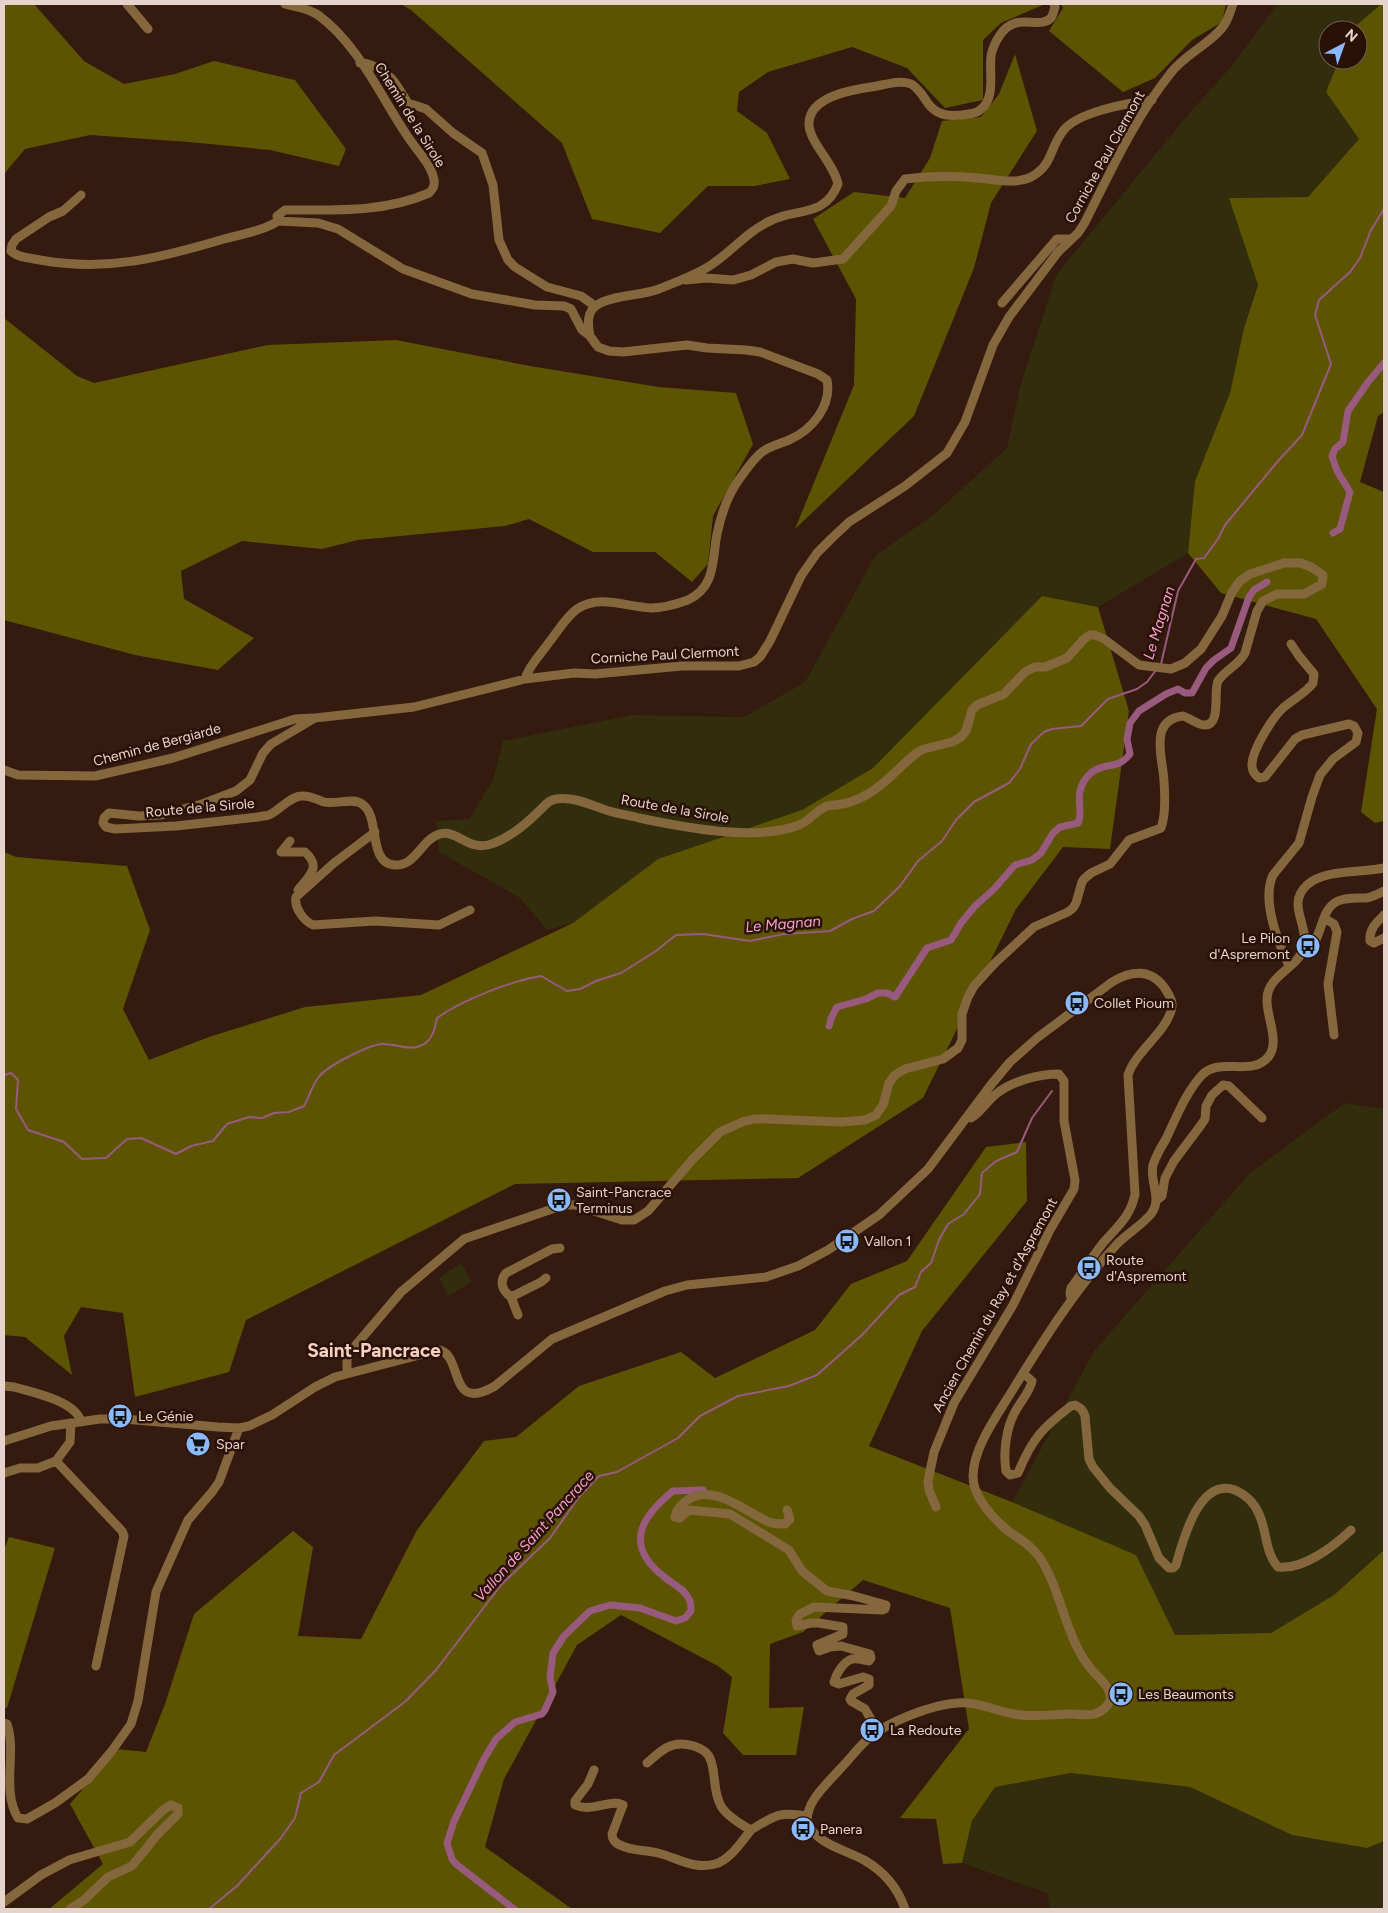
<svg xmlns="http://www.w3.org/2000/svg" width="1388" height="1913" viewBox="0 0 1388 1913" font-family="Figtree,sans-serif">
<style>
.green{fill:#312d0d}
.forest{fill:#5d5401}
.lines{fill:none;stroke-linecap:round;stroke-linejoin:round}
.stream{stroke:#985b7e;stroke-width:2}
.canal{stroke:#985b7e;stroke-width:7}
.minor{stroke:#85673e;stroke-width:9}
.labels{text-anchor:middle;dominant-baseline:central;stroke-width:5;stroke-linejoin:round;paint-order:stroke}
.street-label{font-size:14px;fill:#e6d3cc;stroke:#2a1106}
.poi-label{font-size:14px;fill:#e6d3cc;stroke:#2a1106;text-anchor:start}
.water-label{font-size:15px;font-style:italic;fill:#f89fd2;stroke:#2a1106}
.district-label{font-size:19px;font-weight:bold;fill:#f6d1c2;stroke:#2a1106}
</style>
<rect width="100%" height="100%" fill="#341a0f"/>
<path class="green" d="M1277 4H1381L1351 30H1328V60H1339L1326 92 1359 139 1308 197 1229 198 1258 285 1244 328 1230 393 1195 481 1188 553 1098 607 1042 596 873 768 802 810 658 859 573 923 547 930 520 898 439 852 436 821 469 819 493 780 503 741 632 715 744 717 805 682 875 556 933 515 1007 448 1020 387 1056 275 1186 117 1234 63Z
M1345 1103 1384 1109V1550L1334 1595 1271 1633 1175 1635 1135 1555 1012 1502 1094 1351 1250 1173Z
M461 1263 472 1282 448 1296 439 1278Z
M1071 1773 1190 1787 1292 1835 1367 1848 1384 1841V1909H1050L1047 1893 962 1863 972 1821 995 1787Z"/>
<path class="forest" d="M4 4H34L84 61 124 84 175 74 214 61 295 80 346 149 339 166 270 150 189 142 90 135 25 149 4 174Z
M401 4H1045L1001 23 983 40V100L945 108 907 68 852 47 768 72 739 92 737 111 767 133 790 179 755 186H708L660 233 592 219 562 143 411 10Z
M1061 4H1226L1222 22 1192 40 1155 78 1123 92 1049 31 1063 8Z
M1381 4H1384V412L1378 416 1360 482 1384 492V821L1375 823 1361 812 1377 709 1316 619 1221 593 1188 553 1195 481 1230 393 1244 328 1258 285 1229 198 1308 197 1359 139 1326 92 1339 60H1358V30H1351Z
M1015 54 1037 131 991 203 974 268 914 416 795 529 854 385 856 299 813 219 854 192 905 198 930 158 942 121 981 117 999 94Z
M4 318 77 376 94 383 268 345 396 340 530 366 659 387 736 393 753 444 713 516 708 564 692 582 655 552H593L529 519 505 526 358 540 322 549 242 541 181 571 184 599 254 638 218 670 135 655 4 620Z
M1042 596 1098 607 1129 711 1110 849 1063 847 1016 909 923 1098 798 1178 515 1184 246 1320 229 1372 135 1397 123 1313 81 1307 64 1336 72 1375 25 1337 4 1335V852L16 857 127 866 150 930 123 1009 149 1060 209 1037 305 1007 421 995 573 923 658 859 802 810 873 768Z
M1026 1142 1027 1201 922 1331 869 1446 1012 1502 1136 1555 1175 1635 1271 1633 1334 1595 1384 1550V1841L1367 1848 1292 1835 1190 1787 1071 1773 995 1787 972 1821 962 1863 943 1864 936 1819 900 1818 969 1729 950 1608 863 1580 803 1632 770 1644 769 1708 804 1707 796 1755H743L723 1733 732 1677 718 1666 621 1615 577 1645 504 1779 485 1847 572 1909H49L103 1864 70 1804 117 1749 146 1752 165 1704 194 1614 293 1531 313 1547 298 1636 361 1639 417 1530 484 1441 516 1437 579 1386 681 1352 715 1378 815 1330 851 1284 907 1261 986 1147Z
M9 1537 55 1548 7 1708H4V1550Z"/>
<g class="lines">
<path class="stream" d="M1161 664 1178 591 1196 559 1204 558 1218 539 1225 525 1278 461 1302 435 1331 364 1315 315 1319 300 1350 272 1360 258 1371 230 1384 209
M4 1075 11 1073 18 1080 16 1109 28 1130 64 1142 82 1159 106 1158 127 1139 141 1138 176 1154 191 1146 213 1141 227 1124 249 1117 262 1118 274 1113 289 1112 304 1106C309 1097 312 1086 318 1078 325 1067 368 1045 382 1044 394 1043 408 1051 420 1046 432 1042 435 1029 437 1018 462 1000 511 981 541 976L567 991 580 989 596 981 621 973 656 951 676 935 703 934 750 941 784 934 830 931 852 919 874 911 900 886 918 861 942 841 956 820 974 802 1009 783 1020 769 1031 744 1044 732 1052 729 1081 726 1108 699 1137 689 1147 682 1156 670
M209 1909 237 1886 280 1839 295 1818 301 1793 319 1782 334 1755 406 1701 436 1670 501 1585 550 1538 579 1497 599 1476 617 1472 678 1438 700 1416 738 1396 789 1386 817 1375 862 1335 899 1295 915 1287 921 1272 931 1263 939 1240 948 1224 964 1214 980 1194 982 1173 996 1161 1017 1152 1032 1118 1052 1091"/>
<path class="canal" d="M1333 533 1340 529 1350 492 1337 471 1332 456 1335 449 1343 442 1348 411 1368 382 1384 363
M829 1026 832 1016 837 1007 866 999 878 993H887L895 997 927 948 951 940 961 923 975 906 994 889 1015 865 1032 860 1041 853 1053 833 1060 827 1078 823C1084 811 1074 797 1084 781 1100 758 1116 773 1130 754L1127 739 1130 723 1139 711 1166 694 1178 689 1185 693H1192L1206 668 1214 660 1231 648 1249 597 1254 590 1267 582
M514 1909 456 1864 452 1859 447 1843 454 1821 484 1759 496 1739 515 1722 542 1714 545 1710 553 1692 550 1677 553 1653 564 1636 590 1611 610 1605 640 1608 676 1621 685 1618 691 1611C691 1608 691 1602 689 1599 685 1589 671 1583 663 1576 624 1545 641 1517 673 1491L703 1490"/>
<path class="minor" d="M127 4 148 29
M285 4C296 7 308 8 318 15 357 43 380 95 406 134 415 149 431 163 434 180 435 186 433 189 429 193 383 213 334 210 285 210L277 216 278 221 318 223 338 229 403 269 472 294 535 305 564 306 571 309 582 330 590 336 598 347 609 351 623 352 687 345 707 348 746 350 760 352 818 374 827 380C832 406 812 430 789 440 780 444 770 446 762 452 753 459 746 470 740 478 728 494 721 515 717 534 712 560 716 587 688 600 677 604 663 608 651 608 626 607 600 594 577 609 566 617 558 631 550 641 542 653 529 665 525 679
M360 63C366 62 370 65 376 67 393 75 398 88 408 103L426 109 453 133 482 153 493 185 499 240 508 260 515 267 547 287 581 296 595 306
M81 195 63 211 49 217 16 239 12 245 11 251C18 258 31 258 40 260 107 272 160 258 224 239 242 234 263 231 278 221
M686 280 706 278 733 280 751 275 776 262 793 259 813 263 843 259 891 206 896 191 905 179C929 176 954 176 978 178 995 179 1015 185 1031 177 1053 165 1049 149 1063 131 1077 112 1128 103 1152 100
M1002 303 1057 239H1071
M590 336C588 325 586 312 597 305 612 295 641 296 659 289 676 282 696 275 711 265 732 251 749 230 772 220 798 208 825 217 838 184 834 163 808 141 809 123 810 95 856 89 877 86 887 84 900 80 911 84 914 85 917 89 919 91 924 96 926 102 931 107 940 116 950 116 962 115 968 114 976 114 980 110 996 99 989 73 991 56 992 50 996 41 1000 35 1016 11 1039 30 1051 18 1053 15 1054 10 1055 7L1054 4
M4 770 18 775 95 776 173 758 295 719 312 718
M375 832 334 863 296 897C294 908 304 921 313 925L375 921 439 925 470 910
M290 841 281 852H305C322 867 309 876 298 890
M1384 915C1376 923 1369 929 1370 941L1374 943 1384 938
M1324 918 1334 924 1337 932 1328 984 1334 1035
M1304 949 1309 950C1323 936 1320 909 1338 901 1347 897 1357 898 1366 898 1373 897 1378 894 1384 891
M1289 966C1278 942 1261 901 1273 875L1299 843 1312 797 1320 775 1333 759 1356 742 1358 733 1354 726 1349 724 1302 735 1295 739 1265 777 1259 778C1255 775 1252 771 1252 766 1251 751 1273 717 1283 708 1293 699 1306 693 1313 683L1314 674 1299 656 1291 644
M1157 1200 1162 1196 1165 1178 1174 1161 1201 1125 1205 1119 1206 1106 1212 1095 1223 1085 1229 1086 1262 1118
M511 1297C502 1291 499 1281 506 1273L552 1249 560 1248
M518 1315 511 1297 541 1282 546 1278
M347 1373V1360L350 1352 401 1292 464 1239 564 1205H575L622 1220H634L648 1211 693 1159 720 1132 742 1122 754 1119H767L841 1122 865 1120 876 1115 883 1105 889 1083 895 1075 905 1069 943 1059 958 1048 962 1040V1014L968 997 974 986 995 963 1034 927 1068 912 1073 908 1076 903 1082 882 1084 879 1091 873 1110 864 1129 840 1161 828C1166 815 1165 795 1164 781 1163 759 1148 720 1183 716 1190 718 1197 725 1204 725 1222 726 1213 691 1218 681 1225 670 1239 665 1245 653L1257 611 1263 601 1277 594H1304L1322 584 1323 575 1311 567 1301 563H1284L1250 574 1240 581 1232 592 1222 616 1201 649 1185 663 1171 669 1139 665 1104 639 1095 635H1090L1084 639 1067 658 1045 667H1035L1025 672 1004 694 977 705 972 710 966 731 961 737 952 742 924 749 918 752C903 763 892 777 877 788 868 795 854 802 842 804 837 805 832 805 827 806 816 810 810 821 799 825 756 842 682 827 639 818 629 815 618 814 609 811 593 806 574 796 556 799 548 800 544 807 538 812 526 824 510 837 494 843 470 854 458 829 440 834 421 839 416 867 394 865 367 862 381 816 362 804 352 797 336 805 324 802 317 800 310 795 302 796 290 796 280 810 269 815 266 816 262 816 258 817L176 826 115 829 106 827 103 823 104 818 109 813 139 816 161 815 202 804 236 791 250 780 263 753 271 744 315 718 414 707 525 679 574 673 595 674 682 666H739L754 662 760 657 770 641 801 576 817 553 831 539 849 522 905 486 947 453 965 422 993 345 1009 317 1058 252 1078 233 1084 224C1110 173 1134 119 1170 74 1184 55 1207 46 1222 28 1228 21 1230 12 1233 4
M1023 1373 1032 1381C1030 1392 1020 1402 1015 1412 1006 1428 1003 1453 1006 1471L1010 1475 1018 1473C1032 1439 1042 1428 1071 1406L1075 1405C1081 1408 1083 1410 1085 1416L1089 1459 1093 1467 1110 1488 1139 1516 1145 1525 1159 1558 1169 1568H1173L1176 1565C1183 1540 1199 1477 1235 1490 1246 1495 1254 1502 1259 1514 1267 1531 1265 1553 1278 1567 1303 1570 1333 1547 1351 1530
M4 1386 14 1387C32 1392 76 1401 81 1422
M4 1441 51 1426 100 1419H124L218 1427 239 1428 249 1426 272 1415 315 1387 335 1377 439 1350C464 1355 447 1414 495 1386L552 1339 665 1291 687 1285 766 1277 798 1266 828 1250 879 1215 928 1169 990 1086 1010 1062 1037 1038 1112 982C1132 970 1152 968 1166 990 1170 996 1174 1003 1171 1011 1164 1034 1136 1051 1128 1075L1135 1194C1131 1216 1117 1227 1103 1243 1092 1257 1082 1273 1071 1288L1070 1293 1071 1298
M56 1461 122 1531 124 1536 96 1666
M4 1473 20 1468H38L56 1461 70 1442 71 1423
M936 1507 929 1490 928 1481 934 1452 954 1403 1013 1305 1050 1230 1074 1189 1075 1180 1064 1121V1081L1059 1074C1039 1074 1012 1081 996 1094 987 1101 981 1112 971 1118
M787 1510 790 1519 785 1524C780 1524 774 1524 769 1522 745 1512 712 1481 686 1501 681 1506 676 1509 675 1517L680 1518 689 1510 730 1514 789 1550 802 1571 827 1591 854 1596 886 1605 885 1609 882 1610 814 1607 800 1614 796 1620 797 1626 811 1623H819L843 1627V1634L817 1645 819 1651 830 1647 841 1646 870 1654 871 1658 869 1661C863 1660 857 1658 852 1659 843 1662 836 1674 834 1682L839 1684 863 1677 869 1679V1685L853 1694 850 1699 851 1701 865 1709 878 1732
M4 1723 7 1724C17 1752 1 1790 18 1818L27 1819 55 1803 88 1779 111 1752 131 1724 138 1701 156 1592 188 1520 212 1492 219 1482 239 1428
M647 1763C653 1758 661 1750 668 1747 681 1740 707 1746 711 1761 716 1776 713 1792 721 1806 726 1815 742 1825 751 1830 774 1816 779 1811 806 1816
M594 1770 588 1784 575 1801V1805C592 1813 611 1798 623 1805L612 1834C612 1840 615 1843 620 1845 631 1851 646 1850 658 1853 678 1858 694 1870 715 1864 730 1860 741 1842 751 1830
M4 1902 41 1875 69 1860 130 1842 163 1810 171 1805 178 1808V1814L157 1835 132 1866 108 1877 84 1900 70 1909
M905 1909C898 1888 883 1871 864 1860 844 1849 818 1845 807 1823 806 1801 826 1785 840 1769 850 1759 859 1746 870 1737 890 1721 931 1705 957 1703 976 1701 996 1711 1014 1714 1033 1718 1053 1714 1072 1714 1079 1714 1087 1716 1094 1714 1100 1713 1108 1707 1110 1700 1113 1688 1098 1678 1092 1670 1065 1639 1062 1591 1040 1558 1031 1545 1019 1539 1007 1530 992 1517 973 1497 973 1476 973 1448 998 1414 1012 1391 1044 1339 1076 1288 1118 1243 1128 1233 1142 1225 1151 1214 1163 1198 1149 1182 1153 1165 1156 1156 1161 1147 1166 1139 1176 1118 1186 1092 1202 1075 1220 1056 1253 1078 1269 1056 1280 1041 1266 1016 1267 999 1268 974 1299 968 1304 947 1309 925 1286 904 1307 885 1325 869 1361 873 1384 868"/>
</g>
<defs>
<symbol id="bus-disc" viewBox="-11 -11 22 22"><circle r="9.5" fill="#8abafc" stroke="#2a1106"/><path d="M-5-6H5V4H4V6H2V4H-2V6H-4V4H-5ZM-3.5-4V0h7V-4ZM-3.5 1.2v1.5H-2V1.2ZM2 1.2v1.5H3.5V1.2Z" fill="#111"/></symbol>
<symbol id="supermarket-disc" viewBox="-11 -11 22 22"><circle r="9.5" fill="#8abafc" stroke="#2a1106"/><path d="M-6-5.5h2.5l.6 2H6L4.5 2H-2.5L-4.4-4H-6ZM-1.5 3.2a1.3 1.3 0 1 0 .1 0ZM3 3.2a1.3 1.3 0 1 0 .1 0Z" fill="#111"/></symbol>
</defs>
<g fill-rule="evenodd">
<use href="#bus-disc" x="1294" y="932" width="28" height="28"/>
<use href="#bus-disc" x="1063" y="989" width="28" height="28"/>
<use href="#bus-disc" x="545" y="1186" width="28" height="28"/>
<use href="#bus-disc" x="833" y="1227" width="28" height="28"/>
<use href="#bus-disc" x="1075" y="1254" width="28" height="28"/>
<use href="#bus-disc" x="106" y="1402" width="28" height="28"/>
<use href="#supermarket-disc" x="184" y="1430" width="28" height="28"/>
<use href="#bus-disc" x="1107" y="1680" width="28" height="28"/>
<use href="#bus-disc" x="858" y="1716" width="28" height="28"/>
<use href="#bus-disc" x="789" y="1815" width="28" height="28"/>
</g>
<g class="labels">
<g class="street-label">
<text transform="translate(410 115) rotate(58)">Chemin de la Sirole</text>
<text transform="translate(1105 157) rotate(-61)">Corniche Paul Clermont</text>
<text transform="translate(665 655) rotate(-3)">Corniche Paul Clermont</text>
<text transform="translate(157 745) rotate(-15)">Chemin de Bergiarde</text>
<text transform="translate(200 808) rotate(-5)">Route de la Sirole</text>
<text transform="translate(675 809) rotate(10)">Route de la Sirole</text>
<text transform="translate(995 1305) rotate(-61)">Ancien Chemin du Ray et d'Aspremont</text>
</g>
<g class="poi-label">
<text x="1290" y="938" text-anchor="end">Le Pilon<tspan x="1290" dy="16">d'Aspremont</tspan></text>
<text x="1094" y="1003">Collet Pioum</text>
<text x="576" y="1192">Saint-Pancrace<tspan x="576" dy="16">Terminus</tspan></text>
<text x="864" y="1241">Vallon 1</text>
<text x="1106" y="1260">Route<tspan x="1106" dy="16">d'Aspremont</tspan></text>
<text x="138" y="1416">Le Génie</text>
<text x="216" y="1444">Spar</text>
<text x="1138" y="1694">Les Beaumonts</text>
<text x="890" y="1730">La Redoute</text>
<text x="820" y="1829">Panera</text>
</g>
<g class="water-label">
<text transform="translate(1159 623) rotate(-73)">Le Magnan</text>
<text transform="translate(783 924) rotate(-5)">Le Magnan</text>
<text transform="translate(534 1536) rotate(-48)">Vallon de Saint Pancrace</text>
</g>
<g class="district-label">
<text x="374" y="1350">Saint-Pancrace</text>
</g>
</g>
<rect width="1388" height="1913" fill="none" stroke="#e6d3cc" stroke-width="10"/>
<g transform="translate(1343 45) rotate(41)"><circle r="24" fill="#2a1106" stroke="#755f55"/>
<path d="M0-4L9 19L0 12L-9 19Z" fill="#8abafc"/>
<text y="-8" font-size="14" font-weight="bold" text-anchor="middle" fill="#e6d3cc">N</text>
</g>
</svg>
